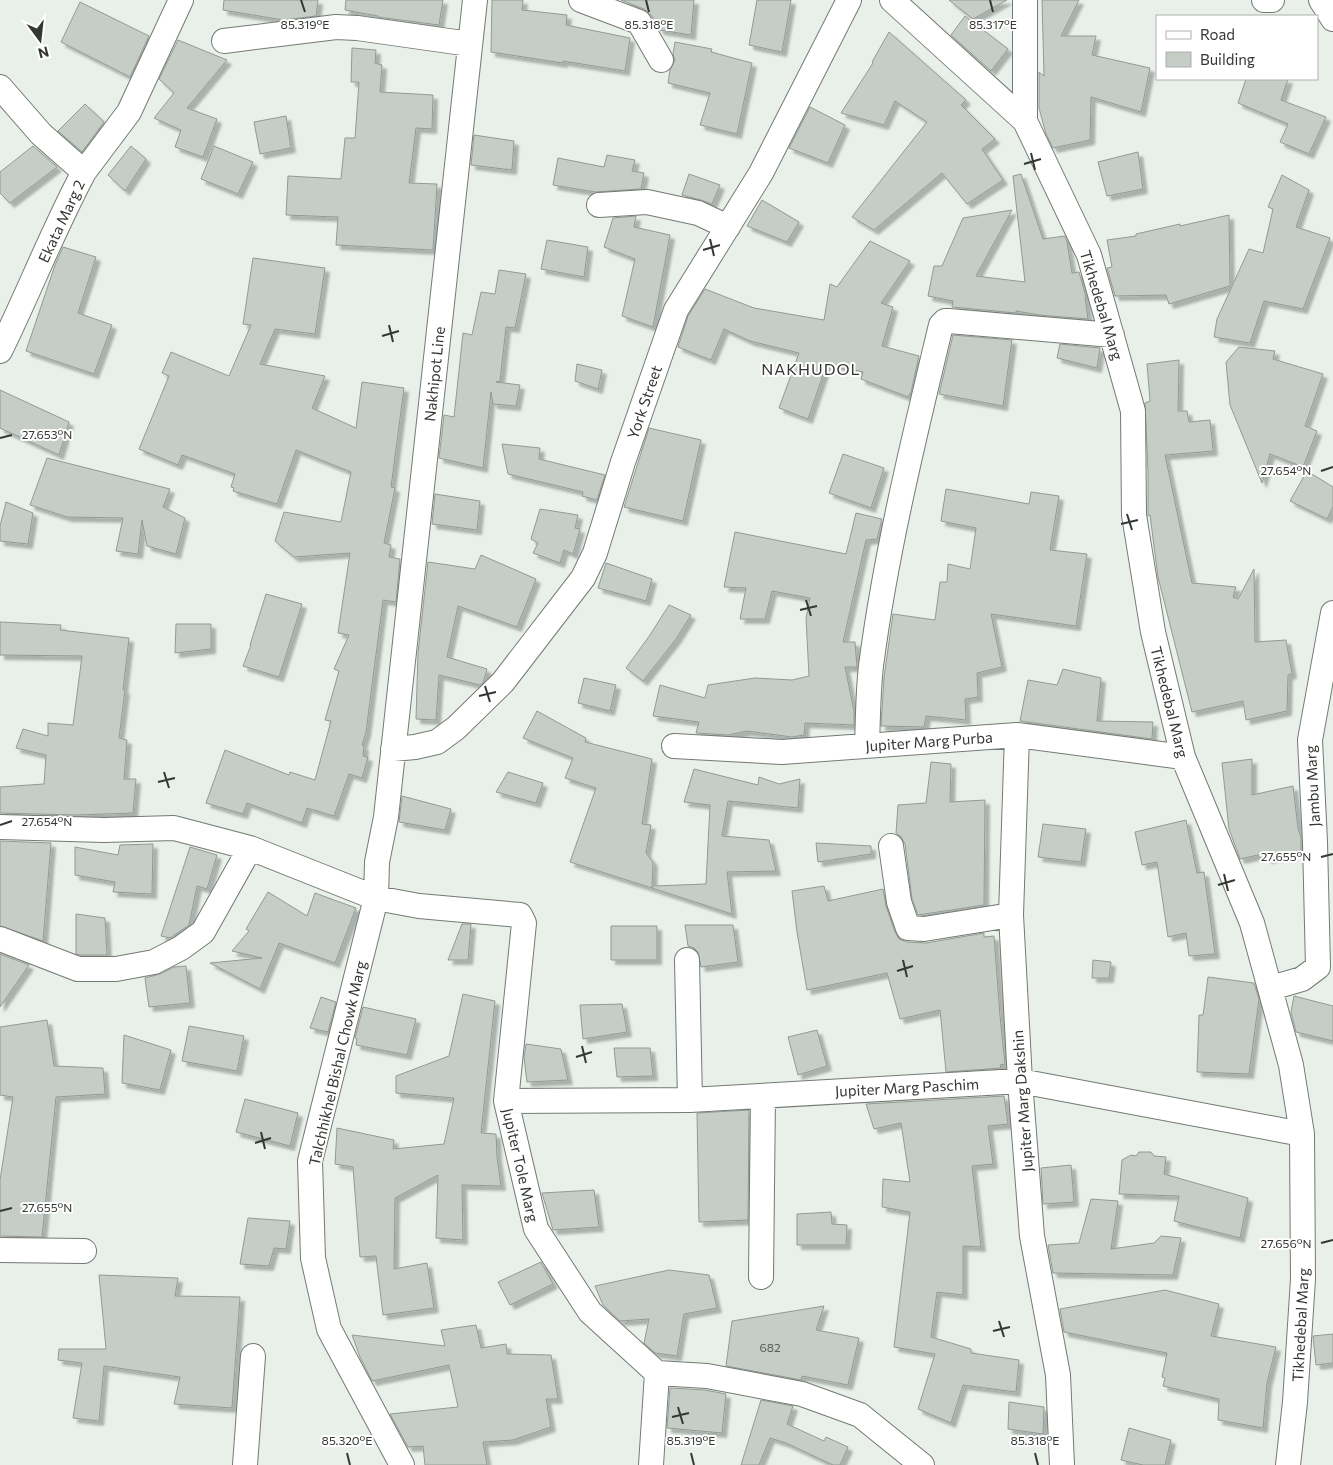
<svg xmlns="http://www.w3.org/2000/svg" width="1333" height="1465" viewBox="0 0 1333 1465" font-family="Commissioner,sans-serif">
<style>
.building{fill:#c5cdc6;stroke:#929a93;filter:url(#shadow)}
.lines{fill:none;stroke-linecap:round;stroke-linejoin:round}
.minor-casing{stroke:#737a73;stroke-width:26}
.minor{stroke:#fff;stroke-width:24}
.ticks{fill:none;stroke:#343734;stroke-width:2}
.labels{text-anchor:middle;dominant-baseline:central;stroke-width:4;stroke-linejoin:round;paint-order:stroke}
.number-label{font-size:12px;fill:#585c58}
.street-label{font-size:15px;fill:#343734;stroke:#fff}
.neighbourhood-label{font-size:16px;letter-spacing:1px;fill:#343734;stroke:#fff}
.ticks-label{font-size:12px;text-anchor:middle;fill:#343734;stroke:#fff;stroke-width:4;stroke-linejoin:round;paint-order:stroke}
</style>
<defs>
<filter id="shadow"><feDropShadow dx="4.5" dy="4.5" stdDeviation="1" flood-color="#0004"/></filter>
</defs>
<rect width="100%" height="100%" fill="#e8f0e9"/>
<path class="building" d="M224 0H318L316 16 283 20 223 10Z
M346 0H443L439 25 378 17V16L345 10Z
M492 0H523L522 10 567 15 566 25 630 38 625 71 563 61V63L491 52Z
M621 0H694L691 35 660 30 651 15 644 9Z
M757 0H791L782 52 749 45Z
M949 0H1007L973 19Z
M1042 0H1079L1061 36H1096L1092 55 1150 68 1141 112 1091 97 1090 140 1053 148 1046 134 1039 108V72L1044 76Z
M80 2 149 36 130 77 61 42Z
M965 16 1008 49 991 71 951 35Z
M889 32 966 100 961 105 995 139 982 149 1003 180 967 204 942 173 874 230 852 217 927 122 895 101 884 125 841 113 873 63 872 62Z
M178 40 227 60 187 108 217 119 203 157 175 147 181 130 154 118 174 93 159 79Z
M675 42 712 49 711 52 752 63 737 134 700 125 710 93 668 83 670 70 675 60 673 54Z
M352 48 376 50 375 63 382 65 380 92 433 95 432 129 416 128 409 183 437 184 433 250 336 245 338 217 286 215 288 176 341 179 345 138H355L359 82H351Z
M1246 79H1288L1281 100 1326 117 1309 154 1280 142 1288 124 1238 103Z
M85 104 104 122 82 152 58 131Z
M810 107 845 125 828 163 789 148Z
M286 116 291 148 260 154 254 122Z
M474 135 514 141 512 170 471 165Z
M33 146 57 167 10 203 0 193V172Z
M131 146 146 159 125 191 108 175Z
M214 146 253 162 238 194 201 179Z
M1138 152 1143 189 1107 196 1098 162Z
M607 155 635 160 632 171 644 173 641 189 595 192 553 185 558 158 604 167Z
M689 174 720 185 712 204 701 200 682 195Z
M1021 174 1043 239 1065 236 1067 242 1072 273 1079 272 1086 297H1085L1088 319 1039 315 1016 311V313L952 307 953 301 928 296 934 266H942L963 218 1012 210 976 276 1025 282 1013 176Z
M1282 175 1309 190 1296 227 1330 238 1303 309 1264 301 1250 343 1214 337 1217 319 1249 249 1263 253 1273 209 1268 207Z
M762 200 799 222 787 242 747 226Z
M1229 215 1230 286 1169 304 1166 295 1115 296 1107 268 1112 267 1107 240 1136 236V234L1180 224V226Z
M636 216 634 227 670 235 653 327 622 316 635 259 604 247 613 218Z
M547 240 588 247 584 277 541 269Z
M870 241 910 261 881 303 893 307 882 346 919 356 911 392 908 397 861 379 863 372 827 363 808 419 779 408 799 353 750 341 724 329 711 360 678 347 688 316 705 289 754 308 824 320 830 284 837 287Z
M63 247 96 257 78 313 112 325 94 374 26 351 55 265Z
M253 258 325 268 315 334 275 329 260 364 325 376 312 408 356 428 362 382 404 388 391 487 395 488 384 543 391 545 389 557 400 559 396 602 383 600 366 732 362 745 364 746 363 756 368 757 362 778 349 774 334 816 307 808 302 823 247 803 243 814 206 803 225 750 289 775 290 772 315 780 331 721 325 720 339 671 334 669 349 635 338 633 350 553 294 557 275 541 284 512 341 522 351 472 296 450 277 504 233 491 234 488 231 487 235 474 182 455 178 465 139 449 169 376 162 373 171 352 229 376 251 325 243 324Z
M499 270 526 274 515 328 506 327 500 381 496 382 520 385 516 406 493 404 491 392 483 468 439 458 444 415 454 417 463 333 472 335 481 292 495 294Z
M953 335 1012 340 1003 406 939 394Z
M1060 344 1100 348 1097 368 1057 358Z
M1239 347 1275 351 1273 359 1323 374 1305 426 1317 431 1303 467 1270 454 1262 483 1230 405 1226 362Z
M1179 360 1178 411H1187L1189 422 1210 420 1213 451 1165 455 1192 583 1236 587 1233 597 1238 599 1254 569 1255 642 1286 640 1292 674 1288 675 1287 711 1246 720 1243 701 1192 712 1158 577 1150 515 1148 516V471L1145 403 1150 401 1147 364Z
M577 364 602 370 598 389 575 381Z
M0 390 69 422 59 455 0 428Z
M649 428 701 440 683 521 624 507Z
M502 444 540 448 539 459 605 475 597 500 582 496 583 492 508 474Z
M843 454 884 468 871 508 829 493Z
M47 458 170 489 163 507 185 518 176 554 147 546 142 520 138 554 116 551 123 518 67 517 30 505Z
M1307 471 1333 487V507L1327 519 1290 501Z
M946 489 1029 504 1031 492 1059 496 1050 550 1087 554 1076 626 991 614 1002 667 977 673 978 697 965 699 966 720 926 716 924 727 881 726 884 677 893 614 935 620 940 582H947L948 564 970 569 976 528 941 521Z
M435 494 480 501 477 530 432 524Z
M6 502 33 513 28 544 0 541V526Z
M540 509 578 515 575 528 580 529 573 554 564 550 560 563 533 553 538 543 531 539Z
M856 513 882 519 877 539 866 540 843 642H855L857 667H845L854 711V725L805 723 804 735 792 737 747 731 728 735 696 733 699 722 653 716 660 685 705 698 708 685 755 678 792 680 809 676 806 618 810 598 772 591 765 619H740L746 588 724 587 735 532 846 554Z
M481 555 536 579 517 627 458 606 447 657 487 669 483 683 480 685 439 675 436 720 416 719 418 653 428 562 475 569Z
M606 563 652 579 646 601 598 588Z
M266 594 302 604 279 677 243 666 251 645H250Z
M669 605 691 615 676 639 643 681 626 668 650 635Z
M0 622 61 625 60 630 129 638 123 690H125L119 738 127 740 124 779H136L133 813 76 815 0 813V787L44 784 46 755 16 748 23 729 48 736V723L73 725 82 656 0 655Z
M176 624H211V649L175 653Z
M1063 669 1101 678 1097 721 1153 722 1152 739 1020 721 1028 680 1057 685Z
M584 678 616 685 610 711 578 703Z
M537 711 586 738 585 742 652 759 642 824 651 825 646 853 653 862 652 888 570 862 596 788 565 778 573 758 523 738Z
M1252 759V795L1293 786 1298 828 1301 837V850L1267 859V853L1240 859 1229 829 1222 763Z
M931 762 951 764 950 802 985 800 984 905 918 915 912 899 905 844 901 837 896 833 898 805 926 803Z
M694 769 758 785 759 777 779 784 800 779 798 808 728 801 722 836 769 840 776 871 727 872 732 914 652 888 653 886 706 884 710 805 684 802Z
M508 772 543 783 536 803 496 792Z
M402 796 451 809 445 830 399 822Z
M1186 820 1197 873 1204 872 1215 954 1189 956 1186 933 1168 937 1157 862 1142 865 1135 832Z
M1043 824 1086 829 1081 862 1038 857Z
M0 841 51 843 43 941 0 926Z
M816 843 871 846V854L818 862Z
M153 844 152 894 113 892 115 882 75 875V847L118 855 120 845Z
M190 847 217 855 207 889 197 886 189 925 170 938 161 936Z
M824 886 828 901 883 889 886 906 895 932 899 939 907 942 926 943 984 933V937L994 936 1000 1016 1005 1064 1000 1065 1001 1068 946 1072 940 1010 900 1019 887 973 807 990 797 932 792 891Z
M268 892 307 916 315 893 356 908 335 963 279 943 260 989 210 963 262 958 232 951 249 931 246 929Z
M76 914 105 918 107 955H81L76 954Z
M462 924H471L468 960H448Z
M685 925H733L738 962 701 967 698 952 694 948 688 946Z
M611 926H657V960H611Z
M0 954 29 965 0 1007Z
M1093 960 1111 962 1109 978H1092Z
M186 966 190 1003 149 1007 145 978 160 974 174 967Z
M1208 977 1254 983 1259 999 1249 1074 1197 1072 1199 1015H1203Z
M463 994 495 1001 481 1133 496 1134 497 1157 501 1186 462 1185 463 1240 436 1238 438 1175 395 1198 394 1269 427 1263 434 1308 383 1315 376 1256 360 1257 353 1167 335 1164 337 1128 394 1140 393 1149 444 1144 454 1098 396 1093V1076L449 1056Z
M1294 996 1333 1006V1041L1296 1032 1291 1012Z
M321 997 336 1002 328 1032 310 1028Z
M622 1004 627 1032 583 1039 580 1005Z
M363 1007 416 1019 407 1055 356 1045 357 1039 355 1038Z
M47 1020 54 1066 103 1068 105 1094 56 1097 42 1237 0 1236V1180L13 1097 0 1095V1027Z
M189 1026 244 1036 237 1071 182 1061Z
M817 1030 827 1066 798 1075 788 1037Z
M124 1035 171 1050 160 1090 122 1083Z
M526 1044 561 1049 568 1080 527 1082 524 1057Z
M614 1048H650L653 1076 617 1077Z
M1004 1096 1008 1124 988 1126 993 1164 972 1166 981 1247 963 1246V1295L937 1292 931 1337 971 1349V1353L1019 1360 1016 1392 963 1385 951 1423 918 1409 935 1354 894 1347 910 1212 882 1207 883 1179 910 1182 901 1123 874 1129 866 1104Z
M245 1099 298 1113 290 1146 236 1132Z
M749 1110 748 1220 699 1222 697 1113Z
M1139 1152H1151L1154 1156 1166 1157 1164 1174 1248 1198 1240 1238 1174 1221 1179 1196 1119 1194 1122 1160 1131 1155 1136 1156Z
M1071 1165 1074 1202 1043 1204 1041 1168Z
M594 1190 599 1227 553 1230 542 1193Z
M1091 1199 1118 1201 1111 1249 1154 1243 1161 1236 1181 1238 1173 1275 1053 1273 1048 1245 1079 1243Z
M831 1212 832 1224 847 1225 846 1245H797V1214Z
M248 1218 290 1221 286 1249 274 1248 269 1266 240 1264Z
M541 1262 553 1284 510 1305 498 1282Z
M669 1270 709 1275 717 1308 684 1314 677 1356 655 1353 644 1343 649 1319 620 1321 603 1305 595 1286Z
M99 1275 178 1278 175 1296 240 1297 232 1408 174 1404 180 1377 104 1366 99 1421 73 1418 82 1363 58 1360 59 1349H106Z
M1165 1290 1219 1304 1211 1336 1276 1347 1267 1383 1263 1428 1218 1420 1219 1399 1163 1386 1165 1378 1162 1377 1167 1353 1064 1332 1060 1309Z
M824 1306 816 1330 859 1338 848 1385 802 1376 801 1380 726 1366 732 1321Z
M476 1325 481 1348 506 1344 507 1354 551 1355 558 1399H546L551 1427 513 1440 483 1442 487 1465H425L423 1446 408 1447 390 1414 458 1407 449 1365 372 1381 360 1357 352 1335 445 1346 441 1330Z
M1333 1334V1363L1316 1365 1313 1336Z
M670 1388 705 1390 726 1394 722 1433 667 1428Z
M761 1400 793 1406 787 1424 824 1441 826 1437 848 1447 840 1465H833L786 1443 770 1438 759 1465H741Z
M1009 1402 1044 1407 1043 1434 1008 1429Z
M1129 1428 1171 1440 1165 1465H1143L1121 1460Z"/>
<g class="lines">
<defs>
<path id="minor" d="M475 0 386 817 377 862 376 898 419 906 520 915 524 923 506 1101 536 1229 590 1312 657 1373 707 1376 802 1394 860 1415 922 1465
M581 0 639 22 661 60
M892 0 1025 121 1089 255 1133 411 1134 515 1153 632 1183 757 1252 923 1291 1065 1302 1134 1303 1279 1295 1402 1288 1465
M1025 0V121
M1264 0H1272
M1321 0 1333 19
M224 41 336 27 357 28 470 44
M0 87 41 134 84 172C53 230 29 292 0 351
M84 172 129 112 181 0
M599 205 647 202 698 213 728 227
M1017 735 1011 915 1020 1081 1032 1236 1058 1375 1062 1465
M867 745C868 719 868 692 871 666 886 551 914 438 941 325L945 321H949L1112 335
M674 746 782 752 1017 735 1183 757
M393 749 415 747 437 742 456 728 503 682 583 578 595 553 623 462 676 310 761 173 849 0
M0 827 104 830 174 828 250 848 376 898 310 1161 313 1258 329 1329 402 1465
M891 846 899 902 908 928 924 929 1011 915
M0 939 78 969H116L154 962 181 948 203 932 250 848
M687 960 690 1100
M1271 988 1302 979 1318 967 1315 842 1310 740 1333 613
M506 1101 690 1100 1020 1081 1302 1134
M0 1250 84 1251
M761 1277 763 1096
M245 1465 253 1356
M651 1465 657 1373"/>
</defs>
<use href="#minor" class="minor-casing"/>
<use href="#minor" class="minor"/>
</g>
<path class="ticks" d="M301 0 305 12M646 0 649 12M990 0 993 12M1031 153 1035 170M1024 164 1041 159M710 239 714 256M703 250 720 245M389 325 393 342M382 336 399 331M0 438 12 435M1321 471 1333 467M1127 514 1132 530M1121 524 1138 520M806 600 811 616M800 610 817 606M485 686 490 702M479 696 496 692M164 772 169 788M158 782 175 778M0 825 12 821M1321 857 1333 854M1224 874 1228 891M1218 885 1235 880M903 960 907 977M897 971 913 966M582 1046 586 1063M576 1057 592 1052M261 1132 265 1149M255 1143 271 1138M0 1211 12 1208M1321 1243 1333 1240M999 1321 1004 1337M993 1331 1010 1327M678 1407 683 1424M672 1417 689 1413M347 1453 350 1465M691 1453 694 1465M1035 1453 1038 1465"/>
<g class="labels">
<g class="number-label">
<text x="770" y="1347">682</text>
</g>
<g class="street-label">
<text transform="translate(61 221) rotate(-65)">Ekata Marg 2</text>
<text transform="translate(1102 305) rotate(73)">Tikhedebal Marg</text>
<text transform="translate(434 374) rotate(-84)">Nakhipot Line</text>
<text transform="translate(644 402) rotate(-71)">York Street</text>
<text transform="translate(1170 702) rotate(76)">Tikhedebal Marg</text>
<text transform="translate(929 741) rotate(-4)">Jupiter Marg Purba</text>
<text transform="translate(1312 786) rotate(-93)">Jambu Marg</text>
<text transform="translate(337 1063) rotate(-77)">Talchhikhel Bishal Chowk Marg</text>
<text transform="translate(907 1087) rotate(-3)">Jupiter Marg Paschim</text>
<text transform="translate(1022 1101) rotate(-94)">Jupiter Marg Dakshin</text>
<text transform="translate(521 1165) rotate(77)">Jupiter Tole Marg</text>
<text transform="translate(1300 1325) rotate(-87)">Tikhedebal Marg</text>
</g>
<g class="neighbourhood-label">
<text x="811" y="368">NAKHUDOL</text>
</g>
</g>
<g class="ticks-label">
<text x="305" y="29">85.319°E</text>
<text x="649" y="29">85.318°E</text>
<text x="993" y="29">85.317°E</text>
<text x="47" y="439">27.653°N</text>
<text x="1286" y="475">27.654°N</text>
<text x="47" y="826">27.654°N</text>
<text x="1286" y="861">27.655°N</text>
<text x="47" y="1212">27.655°N</text>
<text x="1286" y="1248">27.656°N</text>
<text x="347" y="1445">85.320°E</text>
<text x="691" y="1445">85.319°E</text>
<text x="1035" y="1445">85.318°E</text>
</g>
<rect x="1156" y="15" width="162" height="65" fill="#ffffff" stroke="#aeafae"/>
<rect x="1166" y="31" width="25" height="8" fill="#ffffff" stroke="#aeafae"/>
<text x="1200" y="40" font-size="15" fill="#343734">Road</text>
<rect x="1166" y="52" width="25" height="15" fill="#c5cdc6" stroke="#aeafae"/>
<text x="1200" y="65" font-size="15" fill="#343734">Building</text>
<g transform="translate(40 40) rotate(165)" stroke="#ffffff" stroke-width="4" paint-order="stroke">
<path d="M0-4L9 19L0 12L-9 19Z" fill="#343734"/>
<text y="-8" font-size="14" font-weight="bold" text-anchor="middle" fill="#343734">N</text>
</g>
</svg>
